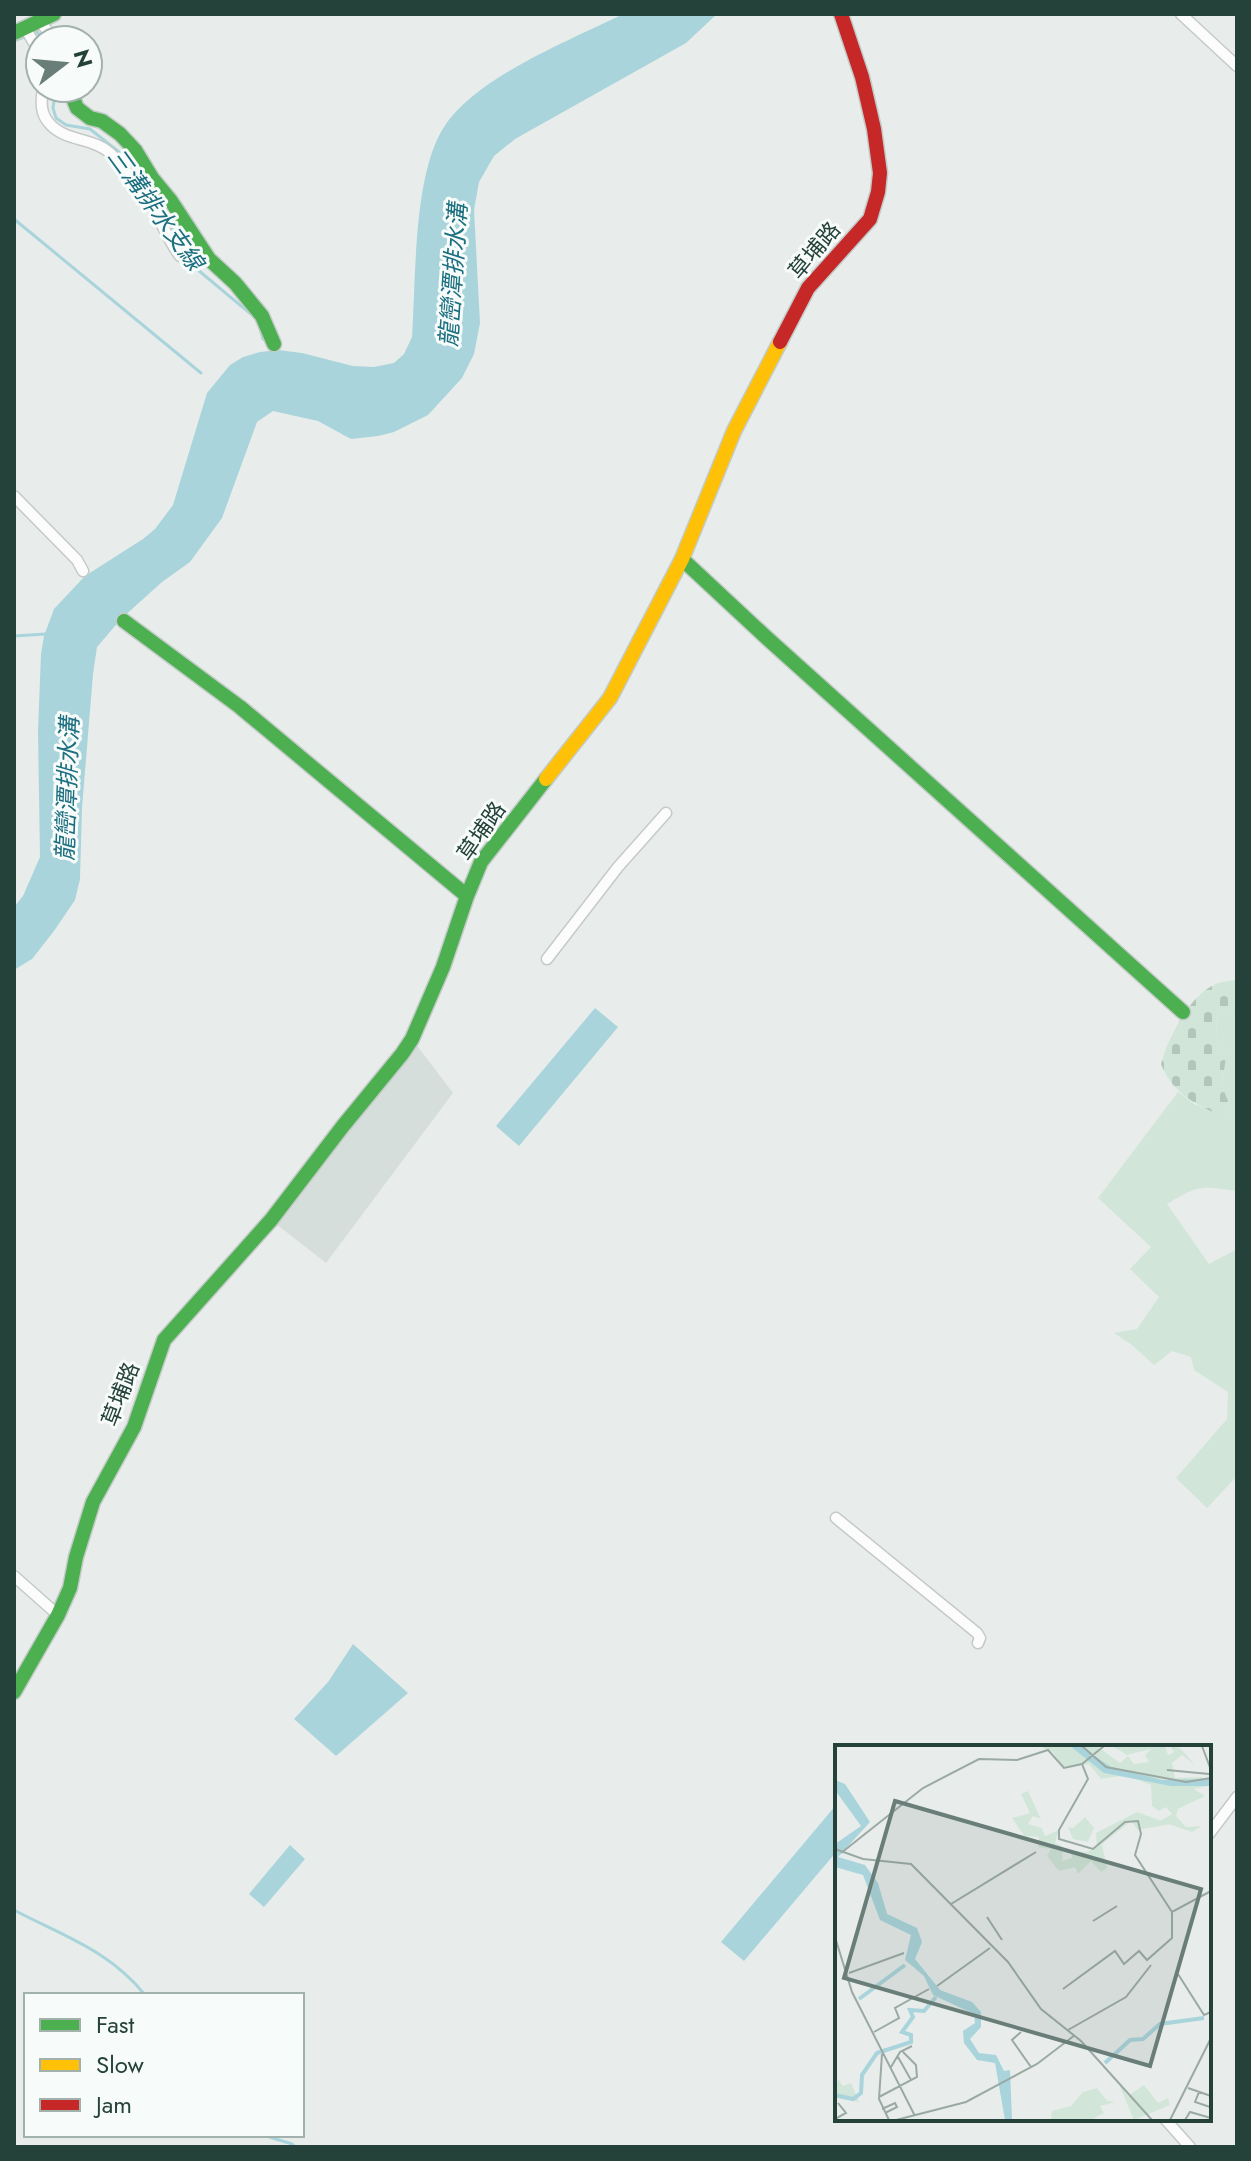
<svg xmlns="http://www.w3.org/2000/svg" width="1251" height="2161" viewBox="0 0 1251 2161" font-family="Jost,'Noto Sans TC',sans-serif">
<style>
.built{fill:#d6dedb}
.grass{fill:#d1e6d8}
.cemetery{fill:url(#cemetery-stones)}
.water{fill:#a9d4db}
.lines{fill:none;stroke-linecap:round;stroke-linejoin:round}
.stream{stroke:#a9d4db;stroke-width:3}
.street-casing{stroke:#c5cac8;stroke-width:13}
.fast-casing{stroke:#c3cbc8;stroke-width:17}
.slow-casing{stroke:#c3cbc8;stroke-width:17}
.jam-casing{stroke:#c3cbc8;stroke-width:17}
.street{stroke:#fcfcfc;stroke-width:10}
.fast{stroke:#4caf50;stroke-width:14}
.slow{stroke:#ffc107;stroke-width:14}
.jam{stroke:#c62828;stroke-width:14}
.labels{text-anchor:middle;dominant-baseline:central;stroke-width:6;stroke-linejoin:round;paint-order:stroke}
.street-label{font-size:22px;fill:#24423a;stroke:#f7fbf9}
.water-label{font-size:24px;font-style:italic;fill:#1c6f80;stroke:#f7fbf9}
.inset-river{fill:none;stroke:#a9d4db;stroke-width:4}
.inset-road{fill:none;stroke:#9aa9a4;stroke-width:2}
.view{fill:#697e78;fill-opacity:0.15;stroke:#697e78;stroke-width:4}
.inset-edge{fill:none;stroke:#24423a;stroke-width:4}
</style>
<defs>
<pattern id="cemetery-stones" width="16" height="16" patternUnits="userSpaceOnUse" patternTransform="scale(2)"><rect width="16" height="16" fill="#d1e6d8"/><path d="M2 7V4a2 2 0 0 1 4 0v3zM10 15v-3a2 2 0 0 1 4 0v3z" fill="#b3c6ba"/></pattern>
</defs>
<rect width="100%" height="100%" fill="#e8edeb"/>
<path class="built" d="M412 1039 453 1093 326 1263 271 1220Z"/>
<path class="grass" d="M1227 1011 1237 1019V1191C1200 1186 1200 1184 1167 1204L1209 1264 1237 1249V1476L1207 1508 1176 1478 1227 1419 1228 1392 1194 1370 1191 1357 1172 1351 1154 1365 1132 1345 1114 1333 1137 1329 1159 1297 1130 1269 1151 1247 1098 1198 1178 1092 1194 1104 1227 1117 1230 1106 1222 1086 1226 1057 1216 1038 1217 1017Z"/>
<path class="cemetery" d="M1237 980V1019L1227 1011 1217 1017 1216 1038 1226 1057 1222 1086 1230 1106 1227 1118C1198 1106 1173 1095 1161 1064 1167 1041 1186 1003 1207 989 1216 982 1226 981 1237 980Z"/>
<path class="water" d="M623 14H717L686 43 515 139 494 156 479 182 474 210 480 323 474 354 462 378 428 415 394 432 378 436 351 439 318 421 273 411 257 422 222 518 190 562 162 582 121 619 97 647 93 674 82 808 80 879 75 900 54 931 32 959 14 970V907L23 896 40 857 38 731 41 654 44 636 54 609 85 576 143 539 155 529 173 505 207 393 230 365 243 357 260 352 278 350 302 353 353 366 374 367 394 363 404 354 412 337C416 279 413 175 444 127 476 77 571 40 623 14Z
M595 1008 618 1027 519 1146 496 1126Z
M353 1644 408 1693 336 1756 294 1719 328 1682Z
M836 1805 837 1851 744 1961 721 1942Z
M290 1845 305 1859 264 1907 249 1894Z"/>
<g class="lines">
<path class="stream" d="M35 29 43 40
M14 41 24 37
M56 88 53 108 56 118 66 125 90 129 119 152 151 193 198 270 258 320
M14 219 201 373
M260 328 263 339
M14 636 46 634
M14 1910C63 1936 109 1950 145 1995
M263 2135 292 2144 295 2147"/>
<defs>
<path id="street" d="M1181 14 1237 66
M40 21 54 40
M25 28 40 53
M43 88C41 101 40 113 49 123 65 142 92 137 110 153 122 164 140 188 149 202 161 219 167 239 180 256
M14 496 77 560 83 571
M547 959 618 867 666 813
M836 1518 977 1633 980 1638 978 1643
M14 1576 58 1615
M1209 1834 1237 1797
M1165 2119 1190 2147"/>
<path id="fast" d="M14 33 54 14
M69 88 77 108 90 118 102 121 120 134 135 150 152 178 171 201 209 259 235 283 262 316 274 344
M682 559 768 639 1183 1012
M124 621 240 707 467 896
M14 1692 58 1615 70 1588 76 1557 93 1502 134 1427 164 1340 271 1220 343 1126 402 1054 412 1039 443 967 467 896 481 862 546 779"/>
<path id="slow" d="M546 779 610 698 682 559 734 431 780 342"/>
<path id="jam" d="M780 342 808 288 870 219 878 192 880 173 874 129 862 77 841 14"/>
</defs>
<use href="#street" class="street-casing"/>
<use href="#fast" class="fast-casing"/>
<use href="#slow" class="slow-casing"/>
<use href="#jam" class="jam-casing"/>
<use href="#street" class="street"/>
<use href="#fast" class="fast"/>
<use href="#slow" class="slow"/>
<use href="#jam" class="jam"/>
</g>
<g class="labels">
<g class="street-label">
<text transform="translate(814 250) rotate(-50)">草埔路</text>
<text transform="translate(481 831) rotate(-55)">草埔路</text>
<text transform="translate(120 1394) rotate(-69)">草埔路</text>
</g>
<g class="water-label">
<text transform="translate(156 209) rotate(54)">三溝排水支線</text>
<text transform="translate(453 275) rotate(-86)">龍巒潭排水溝</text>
<text transform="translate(67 789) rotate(-88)">龍巒潭排水溝</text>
</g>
</g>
<g transform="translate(835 1745)">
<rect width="376" height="376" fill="#e8edeb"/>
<path d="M204 1H262L285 18 293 11 299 19 314 17 310 10 316 4 292 10 277 1H330L333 10 339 7 335 1 345 3 360 20 347 10 337 18 340 33 367 32 376 40 359 44 370 51 343 64 341 71 351 82 367 81 357 87 325 76 337 69 331 62 324 66 317 61 316 40 291 30 266 34 254 19 228 22 218 7ZM193 46 206 74 198 71 193 79 207 83 210 91 224 85 220 98 228 102 227 116 237 113 236 106 252 107 267 100 272 123 266 127 256 116 243 129 240 122 224 126 212 111 216 104 203 102 204 92 189 91 177 73 195 68 186 49ZM250 72 259 83 253 97 238 94 233 82 238 83ZM3 334 8 341 16 338 24 357 0 353ZM284 339 293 351 309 340 323 358 333 353 335 360 299 375ZM262 343 272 356 280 357 265 361 269 368 256 375H216L217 366 236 361 248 347Z" fill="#d1e6d8"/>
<path d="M302 67 335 79 303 85 296 76 262 103 261 88Z" fill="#d1e6d8"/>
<path d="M235 1H245L276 22 327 35 376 34V41H336L269 28ZM0 35 10 39 35 77 3 112 30 120 43 138 52 169 82 183 87 197 80 214 105 245 137 257 146 267V282L135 294 144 308 161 310 169 326 175 325 177 375H170L160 318 142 315 129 298 128 286 140 278 139 269 98 250 89 231 70 215 76 190 45 175 28 130 0 122V99L26 81 0 45Z" fill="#a9d4db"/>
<path class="inset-river" d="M24 254 70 220M270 318 295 295 308 294 325 279 369 273M0 350 18 354 26 348 27 330 42 308 76 297V290L67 287 78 272 75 265 89 266 101 252"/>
<path class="inset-road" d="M247 1 271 22 351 37 376 33M367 1 376 25M247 19 253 34 224 85V94L258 104 290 77 303 76 306 89 300 110 337 167 376 146M332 25 374 29M0 104 28 114 76 119 173 217 206 264 246 296 317 375M6 108 88 43 144 14 182 15 213 5 229 23 247 19 269 1M116 159 201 107M152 172 167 195M258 176 282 161M0 192 17 247 80 371M14 228 69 208M343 229 369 270 376 267M102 241 155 203M228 244 280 206 289 219 304 206 312 215 337 193V167M233 285 291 252 316 220M39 287 64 273 60 263 94 244M186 287 177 295 196 322M47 309 44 354 54 375M63 312 76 335M56 322 65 307 77 301M353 343 376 351M364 347 360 357 375 362M44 352 82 332 81 320 68 307M47 364 60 358 62 362 50 368M0 374 11 368 3 358M61 375 131 357 202 319 240 290M335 375 376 293M350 375 355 367 376 373"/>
<path class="view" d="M60 56 366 144 315 321 9 233Z"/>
<rect width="376" height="376" class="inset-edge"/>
</g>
<rect width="1251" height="2161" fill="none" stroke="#24423a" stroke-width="32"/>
<rect x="24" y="1993" width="280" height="144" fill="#f7fbf9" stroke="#a3b1ad" stroke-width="2"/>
<rect x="40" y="2019" width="40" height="12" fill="#4caf50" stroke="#a3b1ad" stroke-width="2"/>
<text x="96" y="2033" font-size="24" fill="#24423a">Fast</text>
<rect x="40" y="2059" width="40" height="12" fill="#ffc107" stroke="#a3b1ad" stroke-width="2"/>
<text x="96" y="2073" font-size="24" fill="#24423a">Slow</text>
<rect x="40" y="2099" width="40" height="12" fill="#c62828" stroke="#a3b1ad" stroke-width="2"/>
<text x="96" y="2113" font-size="24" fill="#24423a">Jam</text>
<g transform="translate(64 64) rotate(74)"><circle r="38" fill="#f7fbf9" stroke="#a3b1ad" stroke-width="2"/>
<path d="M0-6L14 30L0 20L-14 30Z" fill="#697e78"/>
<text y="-12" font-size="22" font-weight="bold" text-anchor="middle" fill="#24423a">N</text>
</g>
</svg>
